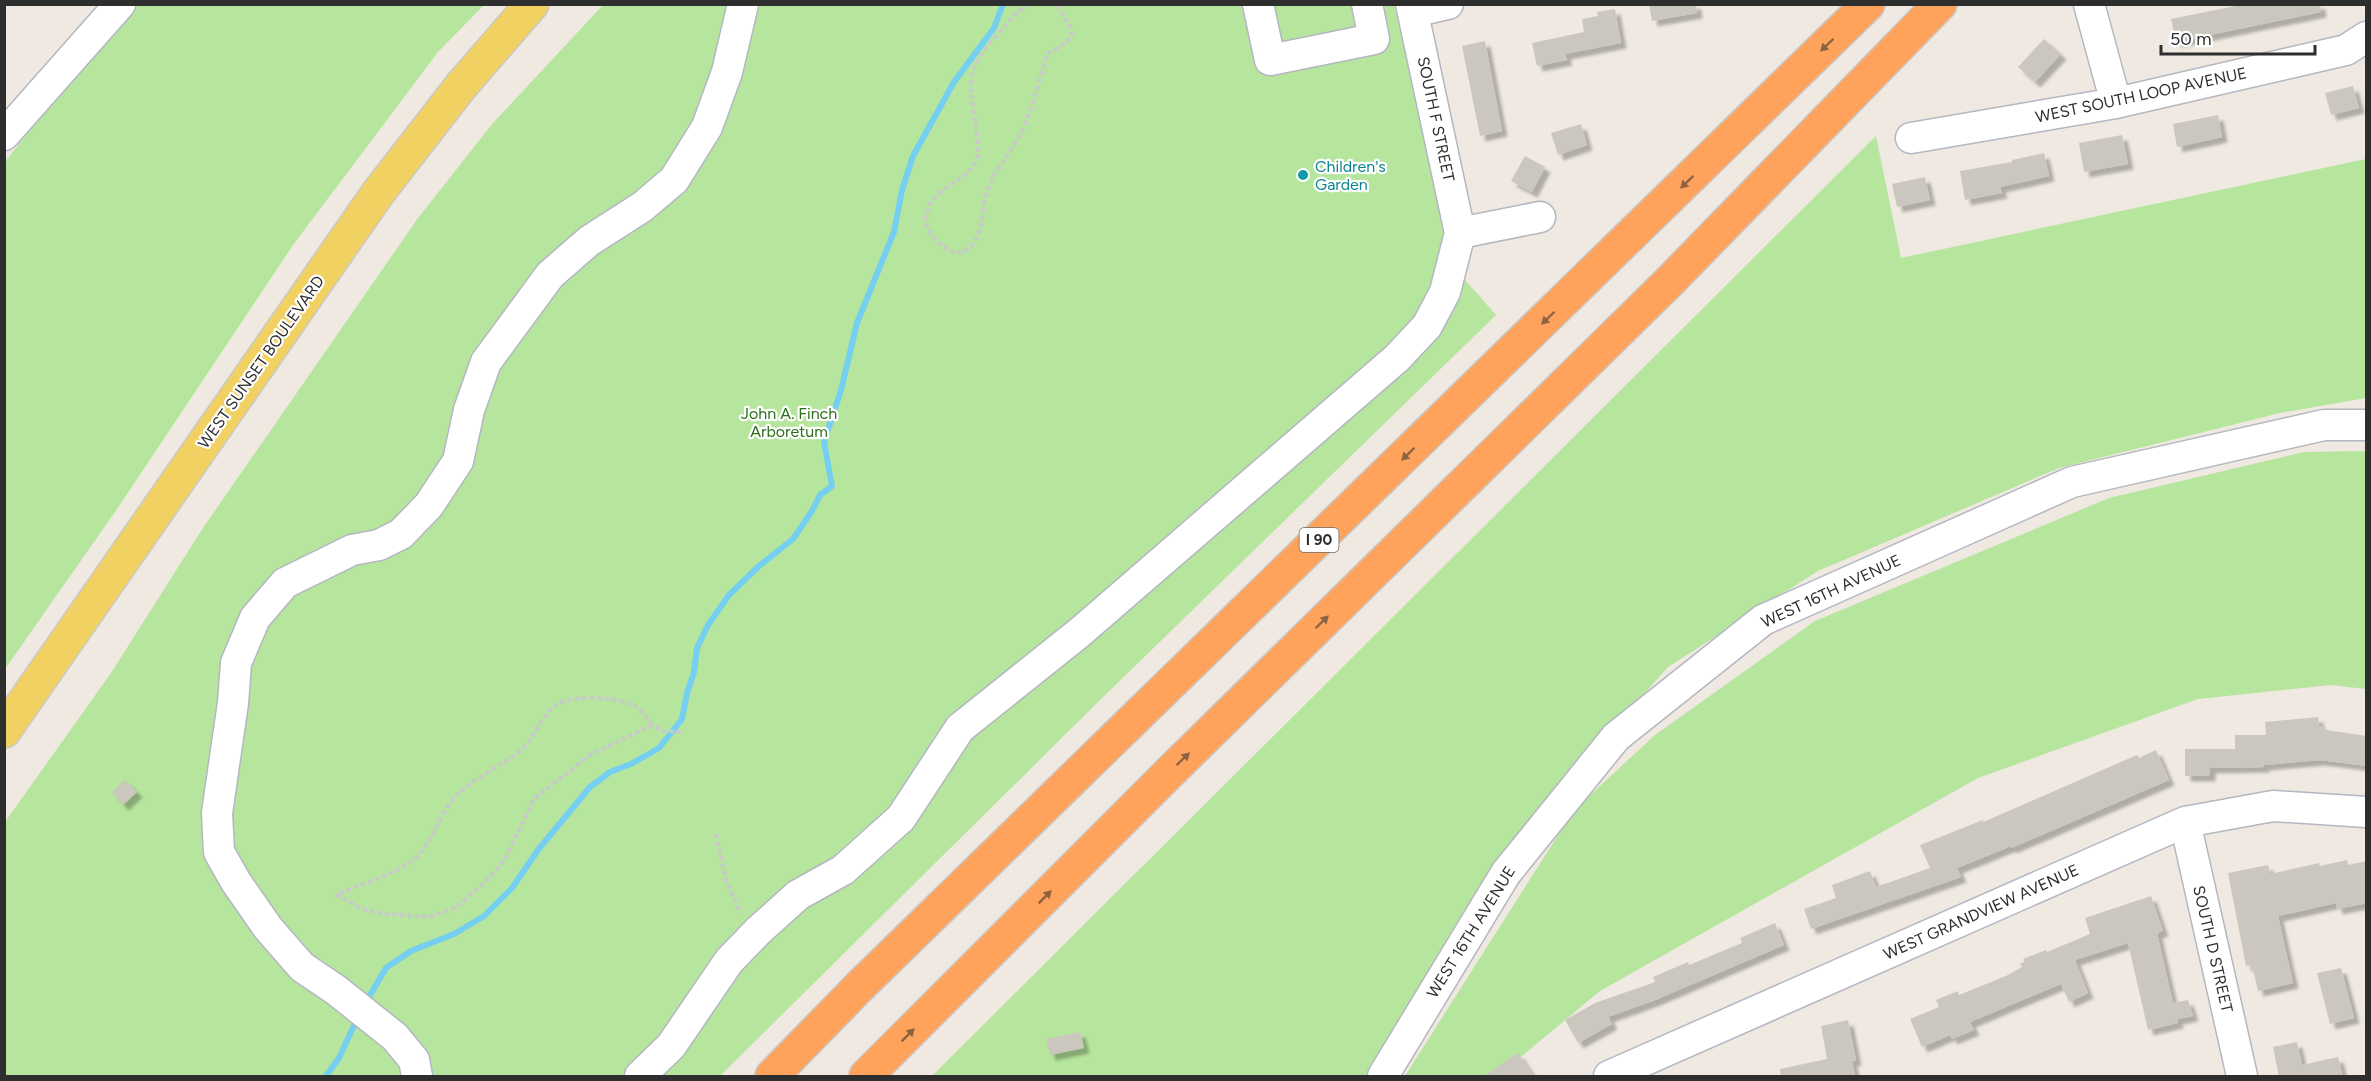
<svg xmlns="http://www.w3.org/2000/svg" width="2371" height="1081" viewBox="0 0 2371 1081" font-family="Figtree,sans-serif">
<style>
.green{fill:#b6e59e}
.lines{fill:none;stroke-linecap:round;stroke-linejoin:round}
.stream{stroke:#75cff0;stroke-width:6}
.building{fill:#cbc7bf;filter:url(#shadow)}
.minor-casing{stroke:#b4b7c1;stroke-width:33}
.major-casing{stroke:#c9c9c9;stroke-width:36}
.highway-casing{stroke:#c9c9c9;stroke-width:36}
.path{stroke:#c9c9c9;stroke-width:4;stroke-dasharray:4.5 3;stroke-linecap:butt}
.minor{stroke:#fff;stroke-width:30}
.major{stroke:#f2d163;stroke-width:33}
.highway{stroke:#ffa35c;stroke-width:33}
.oneway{fill:#8c6343}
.culture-dot{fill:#0f9aa8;stroke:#fff;stroke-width:2}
.labels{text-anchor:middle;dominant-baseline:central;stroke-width:4.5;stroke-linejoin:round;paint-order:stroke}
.shield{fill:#fff;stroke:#6d6d6d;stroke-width:1.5}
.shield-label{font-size:15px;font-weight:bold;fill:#2e2e2e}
.street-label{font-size:16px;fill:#2e2e2e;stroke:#fff}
.culture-label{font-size:16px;fill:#0d838f;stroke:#fff;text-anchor:start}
.park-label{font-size:16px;fill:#2c6e1b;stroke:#fff}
</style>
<defs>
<filter id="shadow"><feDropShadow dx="5.5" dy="5.5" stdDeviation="1.5" flood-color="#0004"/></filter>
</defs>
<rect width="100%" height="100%" fill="#efe9e1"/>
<path class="green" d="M133 5H484L438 52 293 245 115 512 5 669V162L113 22Z
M603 5H1394L1445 221 1452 265 1496 315 1098 702 720 1076H5V822L111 673 203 528 418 218 493 123Z
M1876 136 1901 258 2366 159V398L2280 413 2059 468 1818 571 1668 667 1504 851 1478 899 1373 1076H932Z
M2366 451V689L2331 685 2198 699 1978 778 1600 991 1498 1076H1405L1574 810 1655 735 1815 621 2109 498 2304 452Z"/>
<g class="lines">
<path class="stream" d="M366 1002 386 968 411 951 454 934 484 916 512 888 538 850 590 787 610 772 631 764 659 748 682 719 687 693 694 672 697 648 708 625 729 595 759 566 793 539 812 511 820 495 832 486 824 442 841 390 857 323 894 232 902 190 913 156 954 82 994 28 1003 4
M326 1076 339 1058 357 1019"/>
</g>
<path class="building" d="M1649 4H1696L1697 13 1652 21Z
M2245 4H2320L2321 12 2176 42 2171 19Z
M1615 9 1621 43 1565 54 1567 60 1537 66 1532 43 1584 32 1582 19 1598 16 1597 12Z
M2044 39 2061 54 2035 82 2018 67Z
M1485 41 1502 131 1480 136 1462 46Z
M2353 86 2359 108 2331 115 2325 93Z
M2218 115 2222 137 2177 147 2173 124Z
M1581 124 1587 145 1558 155 1551 133Z
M2122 135 2128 164 2084 172 2079 143Z
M2044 153 2049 176 2000 187 2002 193 1965 200 1960 171 2012 162V160Z
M1525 156 1545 167 1532 192 1511 181Z
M1925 177 1930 200 1897 207 1892 184Z
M2318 717 2319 726H2325L2326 730 2367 736V766L2320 760 2264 765V767L2210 768V776H2185V749H2235V735H2266L2265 722Z
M2156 750 2169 780 2011 848V846L1957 868 1961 877 1811 929 1804 909 1836 898 1832 885 1870 871 1876 887 1930 868 1920 845 1983 820V822L2137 755 2139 758Z
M125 780 137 792 123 805 112 792Z
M2347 860 2348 865 2367 861V903L2337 909 2336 903 2278 916 2293 983 2258 991 2252 965 2246 966 2228 873 2268 865 2270 874 2319 863 2320 866Z
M2151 896 2163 931 2157 933 2173 1003 2188 1000 2193 1016 2177 1019 2178 1023 2148 1030 2128 943 2075 960 2088 993 2069 1002 2061 984 1970 1022 1974 1030 1952 1039 1950 1035 1922 1047 1910 1019 1939 1007 1936 1000 1958 991 1959 995 2006 976 2022 967 2020 963 2025 962 2023 959 2046 950 2047 952 2090 934 2085 918Z
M1775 923 1784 945 1655 1000 1608 1017 1612 1024 1578 1043 1565 1020 1595 1003 1655 982 1653 977 1688 962 1689 965 1742 943 1740 938Z
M2341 968 2354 1018 2330 1024 2317 973Z
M1848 1020 1856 1060 1852 1061 1855 1077H1781L1780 1069 1827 1059 1821 1026Z
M1080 1032 1084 1048 1050 1055 1046 1039Z
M2297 1042 2302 1065 2338 1057 2343 1077H2279L2273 1047Z
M1518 1053 1534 1077H1482Z"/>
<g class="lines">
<defs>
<path id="minor" d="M1258 4 1270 60 1374 39 1367 4
M2089 4 2116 103
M1413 12 1448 4
M4 135 120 4
M1911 138 2116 103 2346 50 2366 37
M1460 233 1540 217
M2185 822 2242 1076
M417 1076 414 1060 395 1037 336 990 302 967 268 928 236 882 219 852 217 813 233 703 236 663 255 618 285 583 352 550 379 545 401 534 429 505 458 461 469 410 486 362 550 275 589 241 642 207 674 180 707 127 727 72 743 4
M640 1076 671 1046 729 961 758 931 798 895 843 870 901 818 960 728 1079 633 1397 358 1427 326 1445 292 1460 233 1411 4
M1383 1076 1506 873 1616 737 1763 620 2072 482 2324 425H2366
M1609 1076 2185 822 2273 806 2366 812"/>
<path id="major" d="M4 731 378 193 461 86 532 4"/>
<path id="highway" d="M772 1076 860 986 1868 4
M866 1076 1170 772 1670 281 1940 4"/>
</defs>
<use href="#minor" class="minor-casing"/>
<use href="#major" class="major-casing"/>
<use href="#highway" class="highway-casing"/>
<path class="path" d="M1029 4C1015 13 1006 24 996 36 963 73 970 82 976 128 977 136 979 144 978 151 977 185 925 184 926 220 926 229 933 237 939 243 948 252 960 257 970 247 984 233 981 212 986 195 993 171 1011 153 1022 131 1033 107 1039 79 1048 53 1082 35 1074 33 1057 4
M652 725C647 719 640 708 633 705 617 697 568 694 554 706 540 718 534 738 521 750 500 768 473 777 454 798 440 814 434 839 418 855 398 876 362 882 337 895L362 909 385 914 429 917 455 908 484 883 504 861 534 799 590 755 652 725 662 731 681 732
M716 834 726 881 741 913"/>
<use href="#minor" class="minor"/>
<use href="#major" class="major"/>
<use href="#highway" class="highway"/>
</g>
<defs><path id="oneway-solid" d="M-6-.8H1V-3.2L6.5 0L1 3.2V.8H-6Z" transform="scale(1.5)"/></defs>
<g class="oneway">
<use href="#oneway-solid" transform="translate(1827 45) rotate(136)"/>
<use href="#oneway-solid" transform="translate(1687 182) rotate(136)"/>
<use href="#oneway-solid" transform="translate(1548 318) rotate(136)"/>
<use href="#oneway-solid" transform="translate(1408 454) rotate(136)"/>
<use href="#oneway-solid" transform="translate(1322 622) rotate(-44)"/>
<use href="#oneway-solid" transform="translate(1183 759) rotate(-44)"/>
<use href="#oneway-solid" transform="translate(1045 897) rotate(-45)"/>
<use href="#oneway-solid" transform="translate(908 1035) rotate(-45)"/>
</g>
<circle class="culture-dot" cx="1303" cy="175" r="6"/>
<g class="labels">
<rect class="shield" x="1299.5" y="528" width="39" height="24" rx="4.5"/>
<g class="shield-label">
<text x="1319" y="540">I 90</text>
</g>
<g class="street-label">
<text transform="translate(2141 95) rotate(-12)">WEST SOUTH LOOP AVENUE</text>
<text transform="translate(1436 119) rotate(78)">SOUTH F STREET</text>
<text transform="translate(261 362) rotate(-55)">WEST SUNSET BOULEVARD</text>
<text transform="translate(1831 591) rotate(-25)">WEST 16TH AVENUE</text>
<text transform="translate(1981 912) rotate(-24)">WEST GRANDVIEW AVENUE</text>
<text transform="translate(1471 932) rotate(-58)">WEST 16TH AVENUE</text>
<text transform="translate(2213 949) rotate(77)">SOUTH D STREET</text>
</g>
<g class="culture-label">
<text x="1315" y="166">Children's<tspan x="1315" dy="18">Garden</tspan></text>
</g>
<g class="park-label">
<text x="789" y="413">John A. Finch<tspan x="789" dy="18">Arboretum</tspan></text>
</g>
</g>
<rect width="2371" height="1081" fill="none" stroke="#2e2e2e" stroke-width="12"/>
<path d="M2161 45v9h154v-9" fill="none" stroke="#2e2e2e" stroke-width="3"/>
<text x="2170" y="45" font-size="18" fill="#2e2e2e" stroke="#ffffff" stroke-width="4.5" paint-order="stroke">50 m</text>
</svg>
